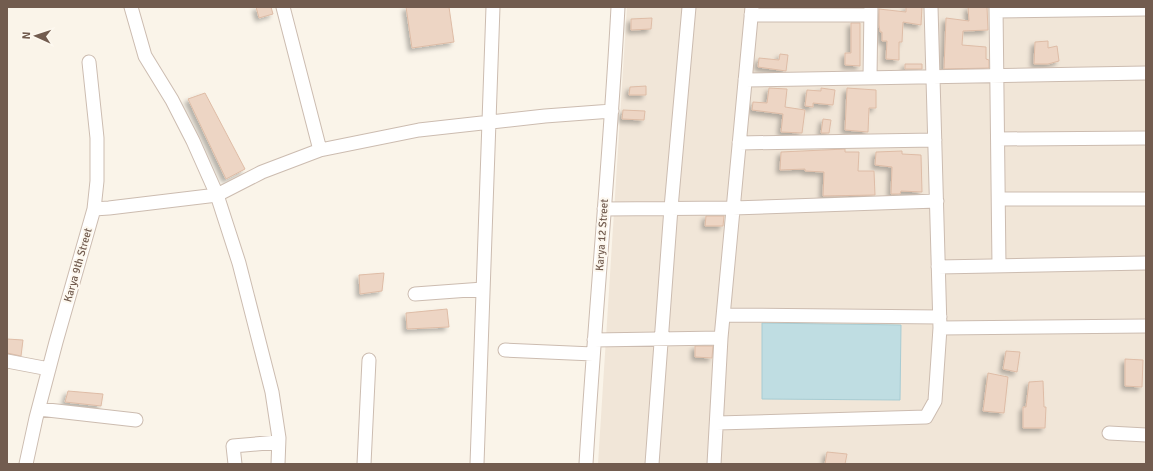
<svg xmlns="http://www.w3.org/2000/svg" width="1153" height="471" viewBox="0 0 1153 471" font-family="Signika,sans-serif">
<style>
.residential{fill:#f1e6d8}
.water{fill:#bfdde2;stroke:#a7ccd3}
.building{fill:#edd5c4;stroke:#debca6;filter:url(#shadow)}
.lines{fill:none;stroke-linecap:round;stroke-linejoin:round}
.minor-casing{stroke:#ccbcb0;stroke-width:15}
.minor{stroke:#fff;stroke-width:13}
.labels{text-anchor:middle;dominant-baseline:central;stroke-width:4;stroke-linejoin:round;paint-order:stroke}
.street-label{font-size:11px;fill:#725c4f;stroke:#fdf8ef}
</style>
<defs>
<filter id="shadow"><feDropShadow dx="-3.5" dy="3.5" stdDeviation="2" flood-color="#0004"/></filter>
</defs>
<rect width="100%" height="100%" fill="#faf4e9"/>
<path class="residential" d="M627 7H1146V464H598Z"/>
<path class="water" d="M762 323 901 325 900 400 762 399Z"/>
<path class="building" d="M256 7H271L273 14 259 18Z
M406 7H449L454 42 412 48Z
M906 7H922L921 25 903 22 902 42H899V60L886 59 887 41H882V32H880L879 25V9L906 12Z
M968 7H987L988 30 963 31 962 45 986 47V59L989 60V68L944 69 946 18 969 21Z
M652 18 651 29 631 30V19Z
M851 23H860V66L845 65V53H851Z
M1048 41V48L1057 46 1059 61 1048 64H1034L1035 42Z
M780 54 788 55 786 71 758 67 759 58 779 60Z
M905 64H922V69H905Z
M646 86V95H629L630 87Z
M769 88 787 89 785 107 805 110 802 133 781 132 783 114 752 110 753 102 767 103Z
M821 88 835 90 833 105 813 103V107L805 106 807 90 821 91Z
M847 88 876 90V108H869L868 132 845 130Z
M205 93 245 169 226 179 188 99Z
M623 110 645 111 644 120 622 119Z
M823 119 831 120 829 133H821Z
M845 149V152H859L858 171H874L875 195 823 196 824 172 805 171V169L780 170 781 152Z
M902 151V154L921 155 922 192 901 191 900 194H891L892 167 875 165 876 152Z
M706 216H724L723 226H705Z
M384 273 382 291 360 294 359 275Z
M447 309 449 327 407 329 406 313Z
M7 339 23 340 21 356 7 353Z
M695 346H713L712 358 695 357Z
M1006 351 1020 352 1017 372 1003 369Z
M1125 359 1143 360 1142 387 1125 386Z
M988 373 1008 377 1004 413 983 411Z
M1043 381 1044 407H1046L1045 428H1023V407H1026L1029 382Z
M68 391 103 394 101 406 65 402Z
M827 452 847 454 845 464H825Z"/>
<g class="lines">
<defs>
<path id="minor" d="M131 7 145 56 172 100 193 141 217 195 239 263 272 392 279 438 278 464
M283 7 320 150
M996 7 999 266
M996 11 1146 9
M751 15H870
M870 77 871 7
M745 80 1146 73
M998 139 1146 138
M739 143 935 140
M999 199H1146
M94 209 109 208 217 195 262 172 320 150 419 130 545 116 612 111
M604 209 733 208 937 201
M938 267 1146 263
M415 294 483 289
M724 315 940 317
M940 328 1146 326
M594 340 721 338
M505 350 593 354
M7 361 49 369
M39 409 136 420
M717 423 926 417 935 401 940 328 931 7
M1109 433 1146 435
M26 464 36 418 56 342 94 209 97 181V138L89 62
M235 464 233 446 278 442
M364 464 369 360
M477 464 493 7
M586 464C595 312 610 159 618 7
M652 464 671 208 689 7
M714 464 721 338 752 7"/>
</defs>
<use href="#minor" class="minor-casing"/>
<use href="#minor" class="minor"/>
</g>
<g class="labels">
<g class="street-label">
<text transform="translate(602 235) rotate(-86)">Karya 12 Street</text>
<text transform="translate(78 265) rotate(-74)">Karya 9th Street</text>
</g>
</g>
<rect width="1153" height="471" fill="none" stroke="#725c4f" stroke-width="16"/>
<g transform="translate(36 36) rotate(273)" stroke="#fdf8ef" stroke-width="3" paint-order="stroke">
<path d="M0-3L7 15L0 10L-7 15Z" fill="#725c4f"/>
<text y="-6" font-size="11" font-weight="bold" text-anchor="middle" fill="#725c4f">N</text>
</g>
</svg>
